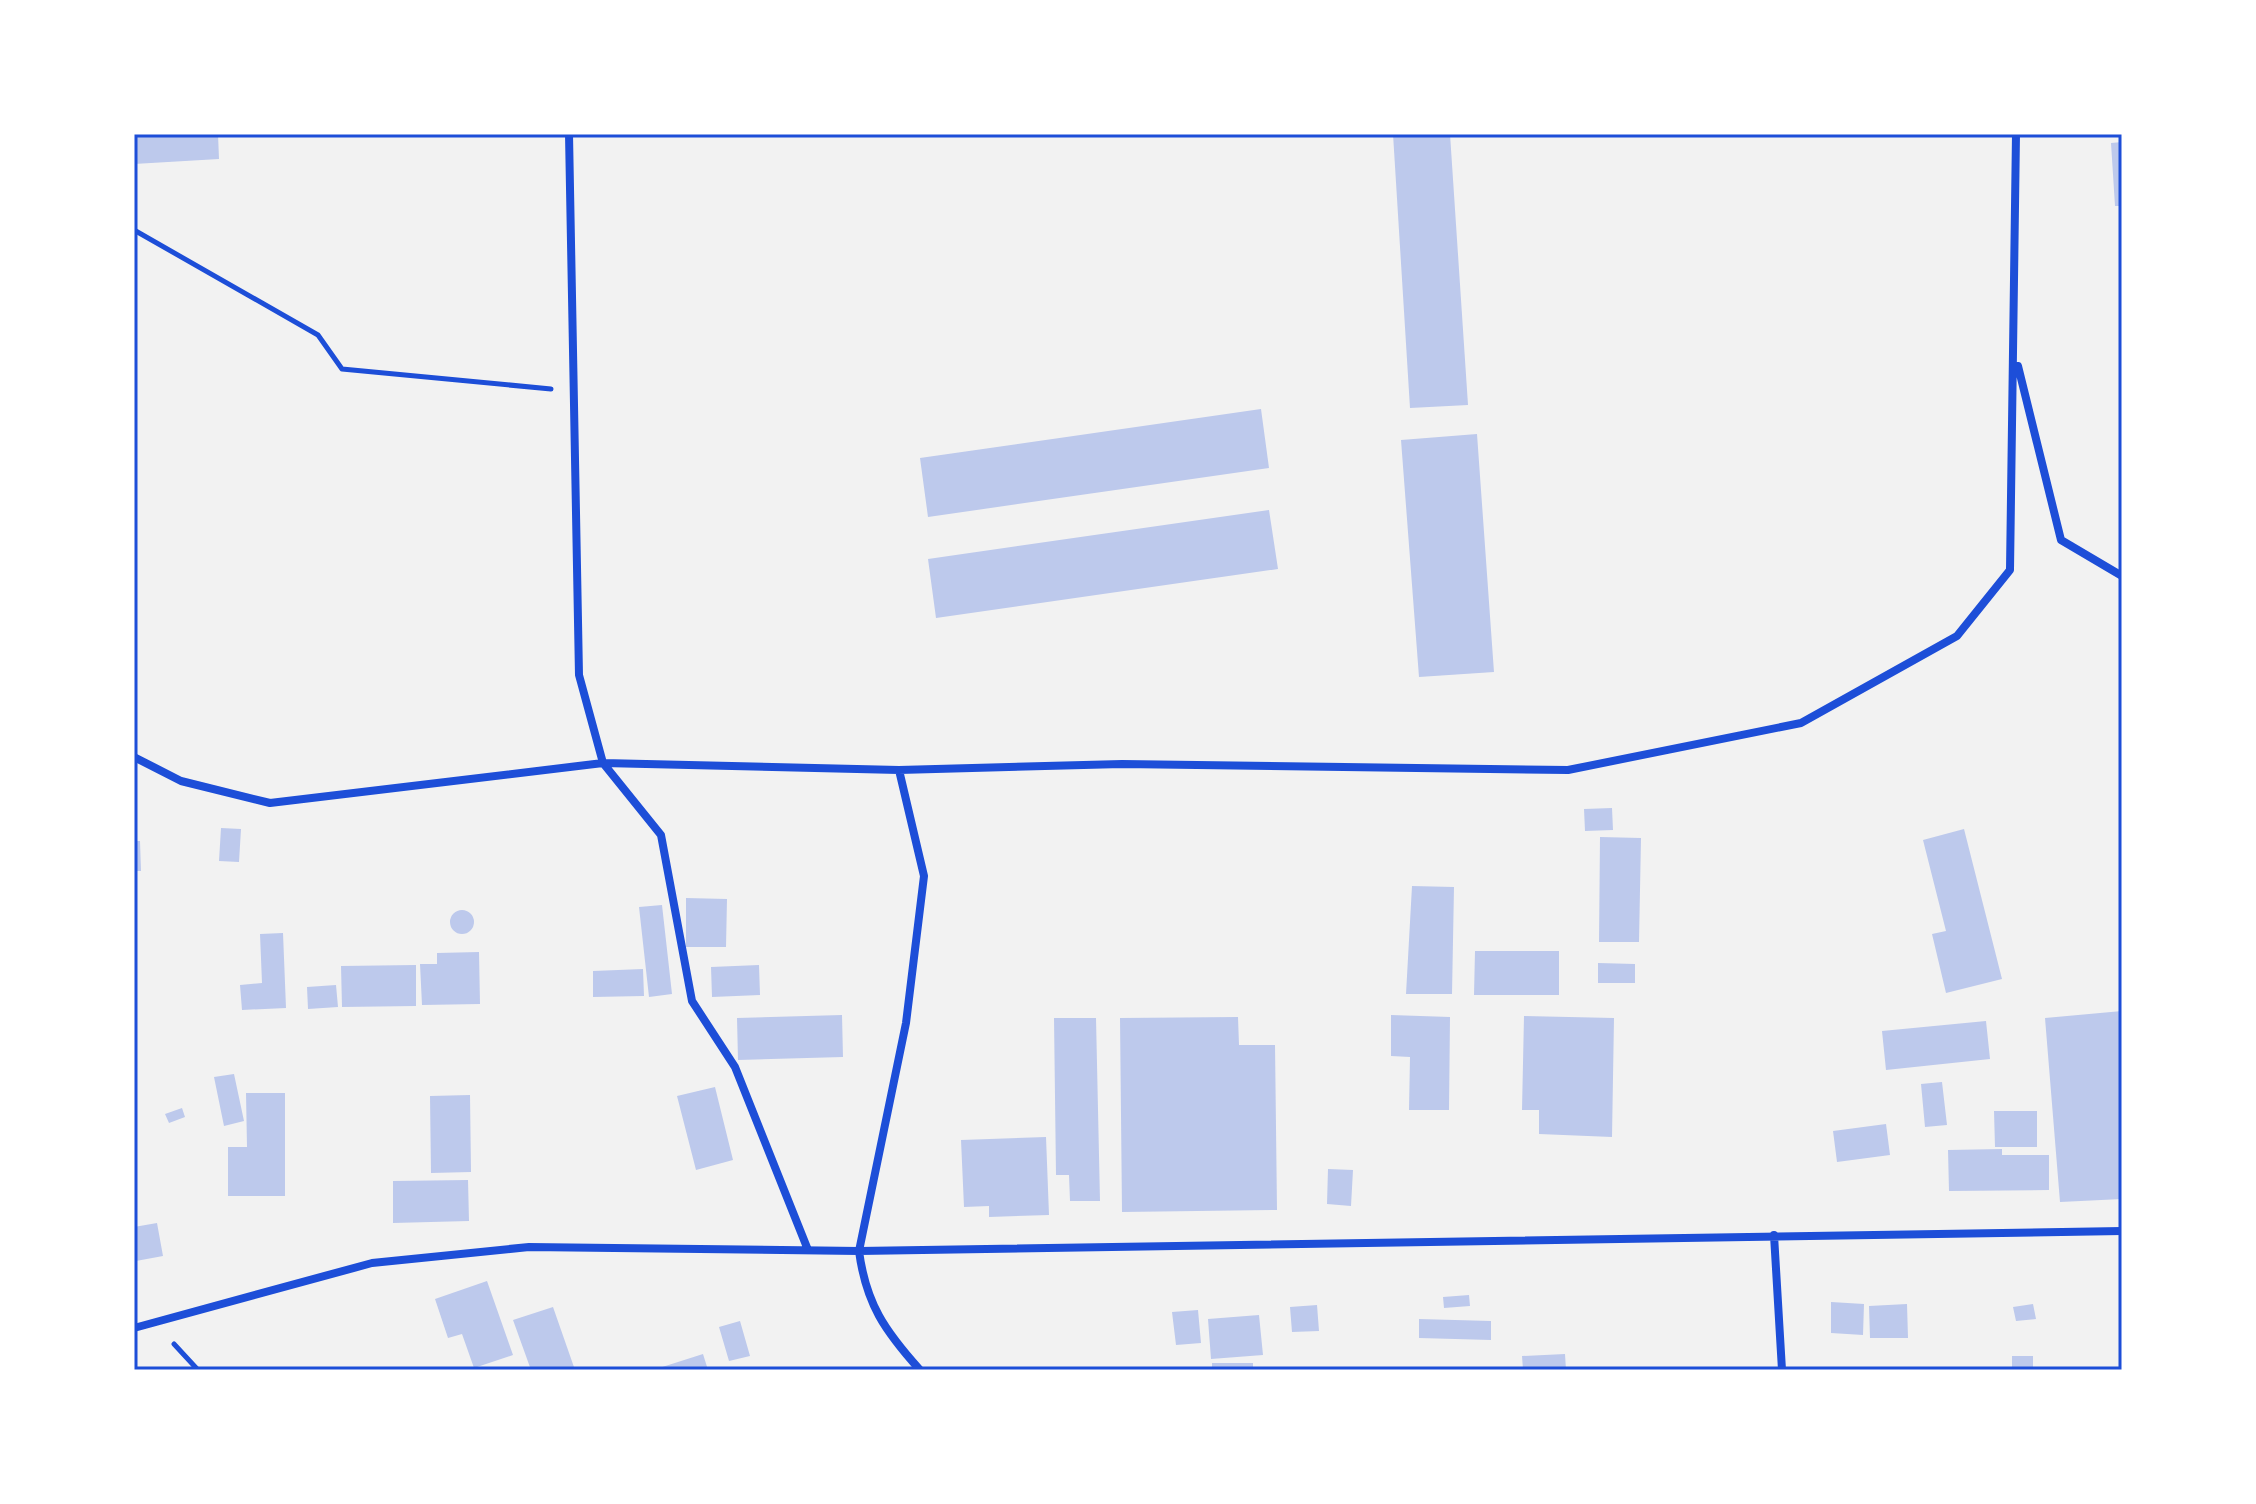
<svg xmlns="http://www.w3.org/2000/svg" width="2256" height="1504" viewBox="0 0 2256 1504" font-family="Jost,sans-serif">
<style>
.building{fill:#bdc9ec}
.lines{fill:none;stroke-linecap:round;stroke-linejoin:round}
.path{stroke:#1d4ed8;stroke-width:5}
.minor{stroke:#1d4ed8;stroke-width:8}
.neatline{fill:none;stroke:#1d4ed8;stroke-width:3}
</style>
<rect width="100%" height="100%" fill="#f2f2f2"/>
<path class="building" d="M134 134H218L219 159 134 164Z
M1393 134H1450L1468 405 1410 408Z
M2122 142V206H2115L2111 143Z
M1261 409 1269 468 928 517 920 458Z
M1477 434 1494 672 1419 677 1401 440Z
M1269 510 1278 569 936 618 928 559Z
M1612 808 1613 830 1585 831 1584 809Z
M221 828 241 829 239 862 219 861Z
M1964 829 2002 979 1946 993 1932 934 1946 931 1923 840Z
M1600 837 1641 838 1639 942H1599Z
M134 841H140L141 871H134Z
M1412 886 1454 887 1452 994H1406Z
M686 898 727 899 726 947H686Z
M662 905 672 994 649 997 639 907Z
M450 922a12 12 0 1 1 24 0a12 12 0 1 1-24 0Z
M283 933 286 1008 242 1010 240 985 262 983 260 934Z
M1475 951H1559V995H1474Z
M479 952 480 1004 422 1005 420 964H437V953Z
M1598 963 1635 964V983H1598Z
M416 965V1006L342 1007 341 966Z
M759 965 760 995 712 997 711 967Z
M643 969 644 996 593 997V971Z
M336 985 338 1007 308 1009 307 987Z
M2122 1011V1199L2060 1202 2045 1018Z
M842 1015 843 1057 738 1060 737 1018Z
M1391 1015 1450 1017 1449 1110H1409L1410 1057 1391 1056Z
M1524 1016 1614 1018 1612 1137 1539 1134V1110H1522Z
M1238 1017 1239 1045H1275L1277 1210 1122 1212 1120 1018Z
M1054 1018H1096L1100 1201H1070L1069 1175H1056Z
M1986 1021 1990 1059 1886 1070 1882 1031Z
M234 1074 244 1121 224 1126 214 1077Z
M1942 1082 1947 1125 1925 1127 1921 1084Z
M715 1087 733 1160 696 1170 677 1096Z
M246 1093H285V1196H228V1147H247Z
M470 1095 471 1172 431 1173 430 1096Z
M182 1108 185 1117 169 1123 165 1114Z
M1994 1111H2037V1147H1995Z
M1886 1124 1890 1155 1837 1162 1833 1131Z
M1046 1137 1049 1215 989 1217V1206L964 1207 961 1140Z
M2002 1149V1155H2049V1190L1949 1191 1948 1150Z
M1328 1169 1353 1170 1351 1206 1327 1204Z
M468 1180 469 1221 393 1223V1181Z
M157 1223 163 1256 136 1261 134 1227Z
M487 1281 513 1355 474 1368 462 1334 448 1338 435 1299Z
M1469 1295 1470 1306 1444 1308 1443 1297Z
M1831 1302 1864 1304 1863 1335 1831 1333Z
M1907 1304 1908 1338H1870L1869 1306Z
M2033 1304 2036 1319 2016 1321 2013 1307Z
M1317 1305 1319 1331 1292 1332 1290 1307Z
M553 1307 575 1370H531L513 1320Z
M1198 1310 1201 1343 1176 1345 1172 1312Z
M1259 1315 1263 1355 1211 1359 1208 1319Z
M1419 1319 1491 1321V1340L1419 1338Z
M740 1321 750 1356 729 1361 719 1327Z
M703 1354 708 1370H656V1369Z
M1565 1354 1566 1370H1523L1522 1356Z
M2012 1356H2033V1370H2012Z
M1212 1363H1253V1370H1212Z"/>
<g class="lines">
<path class="path" d="M134 230 318 335 342 369 551 389
M174 1344 198 1370"/>
<path class="minor" d="M569 134 579 675 603 763 899 770 1122 764 1568 770 1801 723 1957 636 2010 570 2016 134
M2018 366 2061 540 2122 576
M134 757 181 781 270 803 603 763 661 835 692 1001 735 1067 808 1250
M899 770 924 876 906 1023 859 1251C866 1304 885 1331 920 1370
M1774 1235 1782 1370
M134 1328 372 1263 529 1247 859 1251 2122 1231"/>
</g>
<rect width="2256" height="1504" fill="none" stroke="#ffffff" stroke-width="272"/>
<rect x="136" y="136" width="1984" height="1232" class="neatline"/>
</svg>
